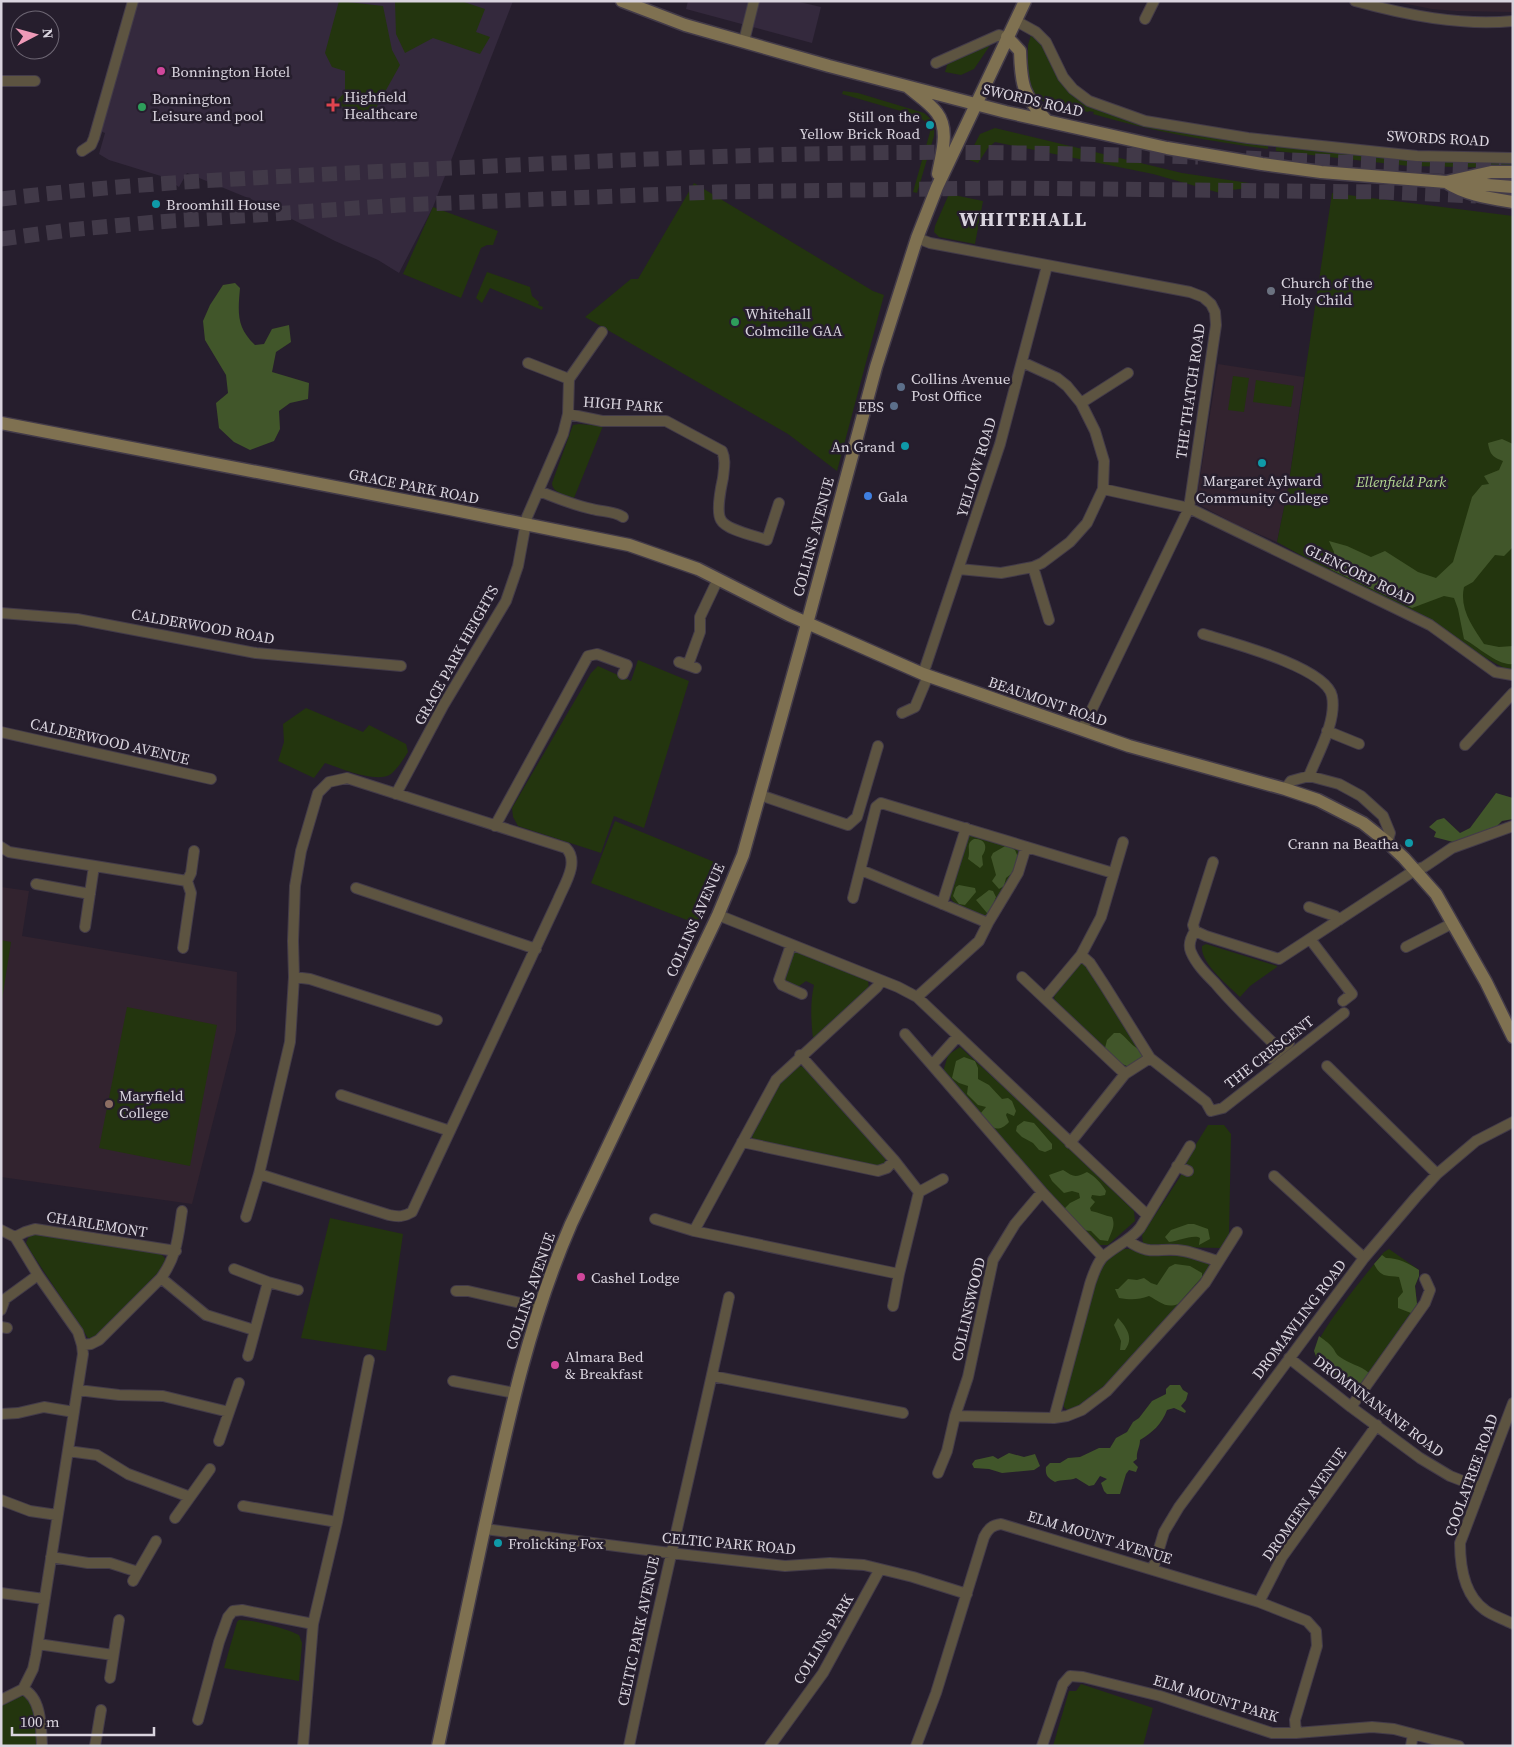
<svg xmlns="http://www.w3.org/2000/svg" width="1514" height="1747" viewBox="0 0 1514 1747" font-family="'Source Serif 4',serif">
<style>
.built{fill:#34293d}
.education{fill:#32232f}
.green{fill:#23350e}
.forest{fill:#41562a}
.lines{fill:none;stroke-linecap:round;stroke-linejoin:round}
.highway-tunnel{stroke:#413948;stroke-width:15;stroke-dasharray:15 8;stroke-linecap:butt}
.street-casing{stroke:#433b49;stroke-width:12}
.secondary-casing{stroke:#433b49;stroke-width:15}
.street{stroke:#5d5441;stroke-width:10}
.secondary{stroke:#7f7151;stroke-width:12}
.hotel-dot{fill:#d1479c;stroke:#261e2d;stroke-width:2}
.health-dot{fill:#e0444e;stroke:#261e2d;stroke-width:2}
.leisure-dot{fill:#2e9e5b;stroke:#261e2d;stroke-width:2}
.culture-dot{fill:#0f9aa8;stroke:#261e2d;stroke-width:2}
.worship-dot{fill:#6b7280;stroke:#261e2d;stroke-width:2}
.service-dot{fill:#5c6f8a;stroke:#261e2d;stroke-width:2}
.shop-dot{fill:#3f7fe0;stroke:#261e2d;stroke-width:2}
.education-dot{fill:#8d6e63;stroke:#261e2d;stroke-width:2}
.labels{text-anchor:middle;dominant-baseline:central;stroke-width:5;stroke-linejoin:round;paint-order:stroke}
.poi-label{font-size:15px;fill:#d9d4de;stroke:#261e2d;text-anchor:start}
.street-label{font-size:15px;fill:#d9d4de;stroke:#261e2d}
.park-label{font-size:15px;font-style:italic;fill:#b5da92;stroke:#261e2d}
.district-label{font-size:20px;font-weight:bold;letter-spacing:1px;fill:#d9d4de;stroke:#261e2d}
</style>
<rect width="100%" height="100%" fill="#261e2d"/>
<path class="built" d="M138 1H513L433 207 399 273 378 260 335 241 258 202 187 173 179 187 164 177 109 160 99 154 105 133 100 131Z
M688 1H795L821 7 812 43 686 9Z"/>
<path class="education" d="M1392 1H1513V12L1456 11 1432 9Z
M1218 364 1304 377 1288 488 1277 542 1235 524 1198 504 1197 497Z
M1 887 29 891 22 936 237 972 236 1031 192 1204 1 1177Z"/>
<path class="green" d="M339 1 383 6 392 50 400 65 376 108 360 114 341 106 336 102 345 92V71L332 67 325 53Z
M395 1H461L485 9 476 32 490 37 480 54 433 38 405 53 396 34Z
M1031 35 1043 46 1084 102 1268 144V149C1209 141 1150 131 1093 114L1094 112 1089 111 1088 112 1038 100 1031 94 1024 66 1028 65V45Z
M991 44 974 69 961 75 945 72 948 62Z
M843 91 858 93 924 113C933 120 935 125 934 136L917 193 913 192 930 132 927 123 918 116 842 94Z
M995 128 1182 173 1249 183V188L1231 190 1227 195 1153 174 995 142 988 148 978 163 969 160 968 157 980 134Z
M1276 146C1355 155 1434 164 1513 163V168L1409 166 1276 151Z
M694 183 873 291 884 295 837 471 788 434 585 317 631 279H638Z
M1332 193 1513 216V673L1277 542 1288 488Z
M949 194 983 201 975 244 939 237 934 232 935 226Z
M433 207 498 231 493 245H487L481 248 461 298 403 274Z
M487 272 530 287 532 296 539 302 538 305 543 307 542 310 490 288 482 303 476 298Z
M1233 376 1249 378 1244 412 1228 410Z
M1256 380 1294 386 1291 407 1253 402Z
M579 424 603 426 574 498C566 495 552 493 552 483L573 425Z
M638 660 689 681 644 828 614 816 601 853 518 826 513 817 512 808 591 673 598 666 631 681Z
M306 708 363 732 369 725 406 744 408 752C403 760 398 768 391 774 377 784 340 768 325 763L314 778 278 761 284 742 283 724Z
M615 821 724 866 700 925 591 883Z
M973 834 1018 849 1019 861 989 915C979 916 950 906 950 895L969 835Z
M1 940 11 942 2 1000H1Z
M1206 944 1277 966V967L1250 986 1240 997C1229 986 1200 963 1202 946Z
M795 951 868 980 869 990 813 1039C811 1021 810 1003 814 985L806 981 795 989 782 980 790 954Z
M1079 964H1083L1087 968 1144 1054 1126 1066 1058 1005 1054 998 1055 994 1076 966Z
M127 1007 217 1025 190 1166 99 1148Z
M960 1047 1055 1134 1134 1211 1135 1221 1108 1245H1099L1068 1214 943 1072 948 1055Z
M797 1066 806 1067 886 1158 884 1165 877 1166 755 1141 752 1137 753 1132 781 1081Z
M1208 1125H1224L1231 1134 1229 1236 1221 1248 1173 1247 1143 1244 1142 1235 1180 1177 1193 1149Z
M330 1218 403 1234 386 1351 301 1338Z
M31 1234 157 1253C163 1255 166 1257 166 1264L97 1336 91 1339 88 1338 31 1252 26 1243 28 1238Z
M1123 1249H1130L1150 1256H1184L1207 1262 1210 1267 1208 1273 1109 1382 1078 1406 1067 1410 1064 1407V1397L1096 1276C1103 1264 1111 1255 1123 1249Z
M1389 1249 1419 1270V1276L1415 1286 1417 1304 1366 1377 1356 1388 1350 1390C1337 1381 1320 1370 1315 1354 1311 1339 1372 1267 1384 1252Z
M239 1620C251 1619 289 1629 299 1635L302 1643 299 1681 224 1668 237 1622Z
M1081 1684 1153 1708 1143 1746H1053L1069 1691H1076Z
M23 1696 29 1699 32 1705 38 1746H1V1706L16 1697Z"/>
<path class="forest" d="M235 283 240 288C238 312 236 327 255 345L264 344 272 329 289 325 291 342 276 352 272 372 309 383 308 399 290 403 279 411 280 429 274 441 250 450 234 442 219 428 216 403 228 393 226 375 205 340 203 321 210 305 223 285Z
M1502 439 1513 444V547L1504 556 1495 555 1473 582 1464 587C1459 609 1473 627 1484 644L1499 647 1513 646V664C1498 666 1477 646 1464 639L1458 609 1454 598 1444 596 1412 608 1330 569 1334 552 1329 541 1347 546 1371 557 1385 551 1418 572 1436 578 1453 562 1472 497 1482 485 1489 484 1484 476 1499 470 1503 461C1493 457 1490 455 1488 443Z
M1496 793 1513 798V819L1502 821 1494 829 1457 843 1434 837 1436 832 1429 827 1437 820 1444 818 1460 833 1470 828Z
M974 839C986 838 988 848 982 856L983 865 980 868 968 859C971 851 965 843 974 839Z
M1007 845 1015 850 1018 857 1016 870 1006 878 1004 886 999 889 992 881 996 875 991 857 993 853Z
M959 885 975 888 976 892 965 905 959 904 953 896 956 887Z
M989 890 993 891 996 897 990 913H987L976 900Z
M1114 1033H1120C1129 1040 1131 1046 1142 1051L1144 1057 1129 1067 1120 1063 1105 1048 1107 1040Z
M964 1057 975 1061 978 1068V1079L989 1085 1002 1099 1008 1098 1012 1101 1016 1111 1014 1116 1007 1113 1006 1115 1009 1122C996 1136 989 1125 980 1114L986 1107 978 1105 967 1094 968 1086 959 1083 952 1078 956 1061Z
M1024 1121 1034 1123 1052 1144V1149L1045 1152 1039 1150 1033 1143 1022 1137 1016 1131 1017 1126Z
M1063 1170C1074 1177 1075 1178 1087 1172 1095 1176 1102 1184 1106 1191L1105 1195 1100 1196 1092 1195 1091 1198 1095 1202 1090 1208 1091 1211C1098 1212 1105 1216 1112 1217 1116 1226 1111 1232 1108 1241L1100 1240 1091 1231 1083 1230 1064 1209 1070 1203 1080 1198 1079 1193 1072 1191 1064 1193 1052 1181 1049 1175Z
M1188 1224H1194L1208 1229 1210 1239 1199 1245 1200 1238 1198 1237C1187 1236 1180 1241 1169 1242L1165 1237 1171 1230Z
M1382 1255 1386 1258C1399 1258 1408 1263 1419 1270V1276L1415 1286 1417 1304 1411 1313 1398 1308V1298L1403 1292 1399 1277C1386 1275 1381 1278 1374 1264Z
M1175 1264 1190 1266 1202 1273V1277L1178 1304C1166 1309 1159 1301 1149 1296 1138 1300 1131 1300 1119 1298L1115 1289H1118L1128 1279 1137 1280 1144 1278 1151 1283 1157 1285 1169 1267Z
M1118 1318C1127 1328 1134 1338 1125 1350H1120L1121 1341 1114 1325Z
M1319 1336C1323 1339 1329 1343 1332 1347 1335 1350 1336 1355 1340 1357 1349 1364 1360 1365 1369 1373L1360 1387 1350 1390C1336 1380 1320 1369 1314 1351Z
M1170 1385H1180L1183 1390 1188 1393 1186 1400 1181 1406 1186 1411 1185 1413 1174 1408 1167 1410C1162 1424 1152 1433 1140 1440 1140 1447 1136 1452 1137 1459L1133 1462 1138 1467 1136 1472 1129 1470 1126 1474 1120 1494H1107L1104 1491 1101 1483 1107 1479 1100 1476 1094 1485 1089 1486 1076 1478C1069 1481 1062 1479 1055 1482 1048 1478 1045 1476 1046 1467L1050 1463H1060L1068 1458 1080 1457 1099 1448H1110L1116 1438 1127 1432 1133 1422 1139 1418 1152 1401 1166 1394V1389Z
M1009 1453 1024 1457 1035 1454 1040 1466 1034 1470 1002 1473 989 1469 974 1468 972 1464 975 1460 993 1456 998 1459Z"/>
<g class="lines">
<path class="highway-tunnel" d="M1246 158 1501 169
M1 199C137 182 273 177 410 170 560 163 711 155 861 153 973 151 1086 154 1198 157
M1 239 69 230 156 222 400 205 716 192 999 188 1384 192 1476 196"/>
<defs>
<path id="street" d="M1355 1C1406 15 1460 26 1513 21
M1145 19 1154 1
M1016 21 1036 32 1046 42 1063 77 1073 89 1089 101 1145 121 1248 138 1303 144 1417 156 1513 158
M744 41 754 1
M936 63 999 35 1007 37
M1 81H35
M82 151 91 145 94 138 133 1
M917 238 930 243 1190 292 1203 297 1211 304 1215 312 1216 325 1189 508 1082 730
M528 363 569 379
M1081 403 1128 373
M568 414 602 421H666L722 451C726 460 724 468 723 478 721 487 716 512 721 520 726 530 756 536 767 540L779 503
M1103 489 1189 508 1430 625 1495 672 1512 675
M539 491C556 498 574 505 592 509 603 512 614 511 623 517
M1033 567 1049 620
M959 569 1001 573 1033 567 1042 563 1070 542 1087 523 1103 489 1104 461 1095 431 1081 403 1067 386 1057 378 1022 362
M1 613 77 619 256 653 401 666
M1203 634C1229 642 1326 667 1332 696 1337 721 1318 753 1309 776
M679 662 696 668
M688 665 700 632V617L718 579
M923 674 1000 444 1047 266
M902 713 915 707 928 676
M1327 731 1359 744
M1 732 211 779
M1465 745 1513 693
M1285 789 1291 781 1309 776 1339 784 1361 796 1383 816 1390 833 1387 842
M396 794 443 706 506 601 518 566 527 517 563 434 568 414 569 379 602 332
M760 795 848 825 857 817 878 746
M495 826 588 656 597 654 627 665 623 674
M1 847 9 852 187 881 191 893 183 948
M1213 862 1193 925 1195 931 1206 936 1279 959 1415 870 1424 867 1452 848 1513 826
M861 870 988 923
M187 881 191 873 194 851
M36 884 90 894
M356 888 536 949
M853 898 876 807 881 803 1113 873
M942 904 966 828
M1309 907 1335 916 1339 920
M718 915 898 987 917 997 1147 1215
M85 927 94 866
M1195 931C1191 937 1188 945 1191 952 1196 964 1206 974 1215 983 1235 1007 1258 1028 1280 1050
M1310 939 1352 994 1343 1001
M791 945 779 980 782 985 802 994
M1406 947 1453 923
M1081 955 1090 963 1105 986 1150 1058 1206 1102 1211 1111 1223 1108 1344 1013
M294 977 310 979 437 1020
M1022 977 1125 1074
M917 997 979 941 988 923 1018 873 1026 847
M1045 998 1081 955 1101 917 1123 842
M905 1034 932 1065
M958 1036 932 1065 1042 1192 1103 1257
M800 1055 894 1160 919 1192
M1270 1058 1289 1043
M1327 1066 1437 1174
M341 1095 450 1131
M742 1142 878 1171 887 1168 894 1160
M1070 1143 1125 1074 1150 1058
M1177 1166 1188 1171
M1274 1176 1364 1258
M246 1217 259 1174 290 1042 294 977 293 941 295 886 301 851 318 793 329 782 347 778 566 848C580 862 564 885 558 900L412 1212C404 1217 398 1217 389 1215L259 1174
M655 1219 694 1231 899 1274
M1 1230 15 1237 38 1275 78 1332 82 1345 83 1354 36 1655 33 1669 23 1689 1 1700
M694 1231 776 1080 877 987 881 981
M15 1237 25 1232 35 1229 176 1251
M1127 1240C1152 1258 1159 1246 1184 1251 1195 1253 1207 1258 1218 1261
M234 1269 268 1282 298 1290
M161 1278 206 1315 254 1330
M456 1291H468L538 1307
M893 1306 899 1274 919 1192 943 1179
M1 1310 5 1299 38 1275
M1 1327 7 1328
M82 1345 91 1344 99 1340 161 1278C177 1256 178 1237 182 1211
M248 1356 268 1282
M1289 1358 1351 1407 1420 1458 1450 1476 1481 1488
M712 1376 903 1413
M453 1381 515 1393
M78 1390 119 1395 163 1396 229 1412
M1513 1403 1460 1543C1460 1566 1464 1595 1485 1610 1493 1616 1504 1619 1513 1624
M1351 1407 1425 1303 1430 1290 1425 1279
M1 1414 18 1413 44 1407 74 1412
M955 1416 1054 1418 1067 1416 1082 1410 1107 1391 1205 1283 1237 1232
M1054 1418 1090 1284C1093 1275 1096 1265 1102 1258 1113 1247 1130 1241 1140 1228L1190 1146
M219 1441 239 1383
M68 1451 97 1455 128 1474 190 1497
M938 1473 947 1451 955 1416 968 1377 993 1260 1015 1224 1042 1192
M1 1500 30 1511 57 1515
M243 1506 337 1522
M175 1518 210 1469
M485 1529 670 1553 785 1566 830 1563 864 1565 913 1577 967 1594
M51 1557 88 1563H110L138 1572
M1153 1569 1164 1532 1179 1507 1364 1258 1416 1197 1437 1174 1476 1141 1513 1122
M133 1581 156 1541
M1 1593 44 1599
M1259 1602 1282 1557 1377 1425
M38 1644 113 1655
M110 1678 119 1620
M23 1689C42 1698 41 1728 42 1746
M198 1720 219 1642 228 1617 233 1611 242 1610 313 1624
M95 1746 101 1710
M303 1746 313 1624 337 1522 369 1360
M629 1746C660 1596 697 1447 729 1297
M770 1746 823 1673 880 1569
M916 1746 936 1693 984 1537C988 1529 992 1525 1001 1524L1259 1602 1307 1621 1316 1631 1317 1646 1295 1720 1296 1733
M1042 1746 1063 1684 1070 1676 1083 1677 1160 1696 1272 1733H1296L1372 1727 1394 1729 1459 1746
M1411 1746 1413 1734"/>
<path id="secondary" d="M622 1 685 25 829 66 1006 112 1167 148 1262 164 1321 172 1446 182 1491 172H1513
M1007 37 1020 51C1021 86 1023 95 1047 121
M908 87C917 95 930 103 937 113 950 130 941 156 938 174
M1446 182C1466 195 1489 198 1513 202
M1461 183 1513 187
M1 423 450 509 629 545 698 569 789 615 923 674 1129 746 1285 789 1318 800 1363 823 1387 842 1404 858 1436 894 1486 982 1513 1037
M438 1746C454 1674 469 1602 484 1530 507 1425 528 1323 571 1224L718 915 743 855 801 646 876 367 917 238 937 187 1025 1"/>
</defs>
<use href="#street" class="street-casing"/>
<use href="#secondary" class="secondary-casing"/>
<use href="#street" class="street"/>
<use href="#secondary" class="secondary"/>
</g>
<g class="hotel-dot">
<circle cx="161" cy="71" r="5"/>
<circle cx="581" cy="1277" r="5"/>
<circle cx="555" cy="1365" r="5"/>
</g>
<path class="health-dot" d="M330.5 97.5h5v5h5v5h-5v5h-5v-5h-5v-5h5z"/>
<g class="leisure-dot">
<circle cx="142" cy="107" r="5"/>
<circle cx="735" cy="322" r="5"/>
</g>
<g class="culture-dot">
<circle cx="930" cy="125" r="5"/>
<circle cx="156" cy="204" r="5"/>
<circle cx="905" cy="446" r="5"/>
<circle cx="1262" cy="463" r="5"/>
<circle cx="1409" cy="843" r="5"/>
<circle cx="498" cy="1543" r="5"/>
</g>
<circle class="worship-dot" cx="1271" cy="291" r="5"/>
<g class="service-dot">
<circle cx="901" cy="387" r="5"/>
<circle cx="894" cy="406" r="5"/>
</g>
<circle class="shop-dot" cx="868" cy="496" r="5"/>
<circle class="education-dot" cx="109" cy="1104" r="5"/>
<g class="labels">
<g class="poi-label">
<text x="171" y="71">Bonnington Hotel</text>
<text x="344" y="96">Highfield<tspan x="344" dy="17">Healthcare</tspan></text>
<text x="152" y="98">Bonnington<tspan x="152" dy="17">Leisure and pool</tspan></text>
<text x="920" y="116" text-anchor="end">Still on the<tspan x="920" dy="17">Yellow Brick Road</tspan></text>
<text x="166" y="204">Broomhill House</text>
<text x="1281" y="282">Church of the<tspan x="1281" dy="17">Holy Child</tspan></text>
<text x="745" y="313">Whitehall<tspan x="745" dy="17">Colmcille GAA</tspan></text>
<text x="911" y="378">Collins Avenue<tspan x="911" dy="17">Post Office</tspan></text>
<text x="884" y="406" text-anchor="end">EBS</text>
<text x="895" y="446" text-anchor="end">An Grand</text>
<text x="1262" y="480" text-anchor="middle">Margaret Aylward<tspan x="1262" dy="17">Community College</tspan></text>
<text x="878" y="496">Gala</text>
<text x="1399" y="843" text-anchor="end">Crann na Beatha</text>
<text x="119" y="1095">Maryfield<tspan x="119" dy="17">College</tspan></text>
<text x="591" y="1277">Cashel Lodge</text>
<text x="565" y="1356">Almara Bed<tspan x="565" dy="17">&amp; Breakfast</tspan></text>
<text x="508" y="1543">Frolicking Fox</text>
</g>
<g class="street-label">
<text transform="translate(1033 100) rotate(13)">SWORDS ROAD</text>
<text transform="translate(1438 138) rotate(3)">SWORDS ROAD</text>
<text transform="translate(1190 391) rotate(-82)">THE THATCH ROAD</text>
<text transform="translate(623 404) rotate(4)">HIGH PARK</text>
<text transform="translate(976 467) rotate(-73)">YELLOW ROAD</text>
<text transform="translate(414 486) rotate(11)">GRACE PARK ROAD</text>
<text transform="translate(813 537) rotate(-75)">COLLINS AVENUE</text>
<text transform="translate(1360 574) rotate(26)">GLENCORP ROAD</text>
<text transform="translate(203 626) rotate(10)">CALDERWOOD ROAD</text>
<text transform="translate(456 655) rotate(-61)">GRACE PARK HEIGHTS</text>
<text transform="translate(1048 701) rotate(19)">BEAUMONT ROAD</text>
<text transform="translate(110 741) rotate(13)">CALDERWOOD AVENUE</text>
<text transform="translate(695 920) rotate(-66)">COLLINS AVENUE</text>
<text transform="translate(1269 1052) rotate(-38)">THE CRESCENT</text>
<text transform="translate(97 1224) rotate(9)">CHARLEMONT</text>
<text transform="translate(530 1291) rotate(-71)">COLLINS AVENUE</text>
<text transform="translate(968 1309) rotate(-77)">COLLINSWOOD</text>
<text transform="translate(1299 1319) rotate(-53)">DROMAWLING ROAD</text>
<text transform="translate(1379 1406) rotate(37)">DROMNNANANE ROAD</text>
<text transform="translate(1471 1475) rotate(-70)">COOLATREE ROAD</text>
<text transform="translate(1304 1504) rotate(-55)">DROMEEN AVENUE</text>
<text transform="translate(1100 1537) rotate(17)">ELM MOUNT AVENUE</text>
<text transform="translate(729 1543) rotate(5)">CELTIC PARK ROAD</text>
<text transform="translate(638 1631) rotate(-78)">CELTIC PARK AVENUE</text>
<text transform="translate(823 1639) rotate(-59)">COLLINS PARK</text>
<text transform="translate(1216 1698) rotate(17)">ELM MOUNT PARK</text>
</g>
<g class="park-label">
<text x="1401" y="481">Ellenfield Park</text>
</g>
<g class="district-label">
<text x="1023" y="219">WHITEHALL</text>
</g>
</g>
<rect width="1514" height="1747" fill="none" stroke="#d9d4de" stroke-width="5"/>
<g transform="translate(35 35) rotate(84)"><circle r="24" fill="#261e2d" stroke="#6e6774"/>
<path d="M0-4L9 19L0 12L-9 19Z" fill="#ef9ab8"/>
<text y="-8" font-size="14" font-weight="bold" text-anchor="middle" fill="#d9d4de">N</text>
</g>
<path d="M12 1727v8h142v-8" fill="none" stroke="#d9d4de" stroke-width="2.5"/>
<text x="20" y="1727" font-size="15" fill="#d9d4de" stroke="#261e2d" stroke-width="4" paint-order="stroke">100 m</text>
</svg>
